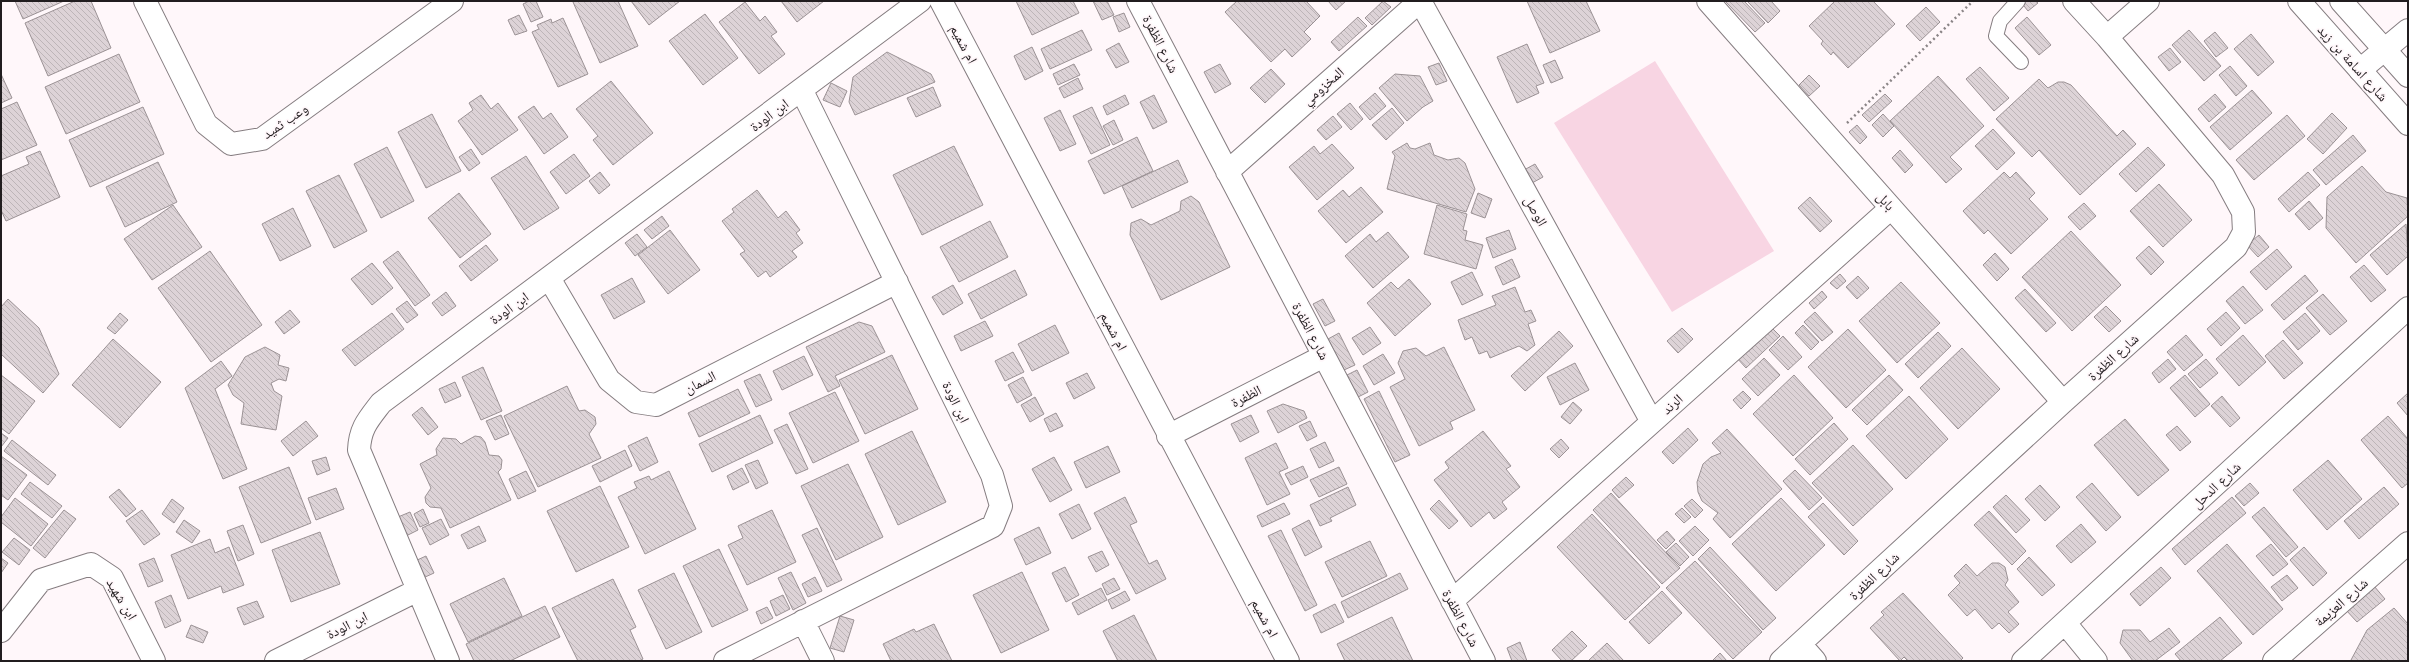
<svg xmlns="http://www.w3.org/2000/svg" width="2409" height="662" viewBox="0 0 2409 662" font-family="Jost,'Noto Naskh Arabic',sans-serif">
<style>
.pitch{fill:#f8d5e3}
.building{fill:url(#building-back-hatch);stroke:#9b9295}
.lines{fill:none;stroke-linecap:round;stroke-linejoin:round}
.lane-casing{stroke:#857d80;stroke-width:16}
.street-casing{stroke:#857d80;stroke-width:24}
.secondary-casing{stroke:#857d80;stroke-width:24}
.path{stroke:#8a8486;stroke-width:2.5;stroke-dasharray:2 3;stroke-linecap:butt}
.lane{stroke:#fff;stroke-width:14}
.street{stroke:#fff;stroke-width:22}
.secondary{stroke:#fff;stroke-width:22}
.labels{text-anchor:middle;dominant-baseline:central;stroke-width:3.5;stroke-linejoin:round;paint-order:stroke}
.street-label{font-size:14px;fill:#211d1f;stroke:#fff7fa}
</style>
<defs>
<pattern id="building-back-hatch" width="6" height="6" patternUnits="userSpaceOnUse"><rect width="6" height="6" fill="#ddd3d7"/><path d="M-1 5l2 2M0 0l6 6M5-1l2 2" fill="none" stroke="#bdb5b8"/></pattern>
</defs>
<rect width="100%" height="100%" fill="#fff7fa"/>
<path class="pitch" d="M1655 61 1774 251 1672 312 1554 123Z"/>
<path class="building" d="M15 1H64L23 19Z
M75 1H91L111 48 48 76 25 23Z
M529 1H536L543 17 531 22 523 4Z
M575 1H618L638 46 600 63 573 2Z
M631 1H680L649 25Z
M781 1H824L797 22Z
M1016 1H1073L1079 13 1032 35Z
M1093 1H1107L1114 15 1102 20Z
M1237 1H1306L1320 16 1304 32 1311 39 1292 57 1285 49 1271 62 1225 12Z
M1328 1H1346L1336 10Z
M1383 1 1391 7 1372 25 1365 18Z
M1527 1H1586L1600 31 1550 53Z
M1725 1H1744L1765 23 1755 32Z
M1747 1H1771L1780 11 1768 23Z
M1835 1H1873L1895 24 1848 68 1833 52 1831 55 1821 44 1823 41 1809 26Z
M2020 1H2036L2038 3 2028 11Z
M745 2 760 21 765 16 777 32 771 36 785 54 759 74 719 22Z
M1926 7 1940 22 1920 41 1906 26Z
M1124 13 1130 27 1119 32 1113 17Z
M705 14 738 58 703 85 669 41Z
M519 15 527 31 515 35 508 20Z
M1358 17 1367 26 1339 51 1331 42Z
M2027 17 2051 45 2039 55 2015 28Z
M563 18 588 74 558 87 532 32 539 29 537 25 551 19 552 23Z
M1082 30 1092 50 1050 69 1041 49Z
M2189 30 2221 66 2204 81 2172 45Z
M2215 32 2228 48 2216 57 2204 41Z
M2251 34 2274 62 2258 76 2234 49Z
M1119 43 1129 62 1116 68 1106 50Z
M1527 44 1544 83 1536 86 1539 93 1517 103 1497 57Z
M1032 47 1043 71 1025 80 1014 56Z
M2170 48 2181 62 2169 71 2158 57Z
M887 52 931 74 935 82 855 115 849 102 853 77Z
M119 54 140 102 66 134 45 87Z
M1555 60 1563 78 1551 83 1543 65Z
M1439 63 1447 81 1436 85 1428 67Z
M1074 64 1080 75 1058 85 1053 74Z
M1220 64 1231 84 1215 93 1204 72Z
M2230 66 2247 86 2236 96 2219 75Z
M1980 67 2009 98 1994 111 1966 79Z
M1271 69 1285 84 1265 103 1250 88Z
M1 74 12 98 1 103Z
M1395 74 1420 76 1433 101 1423 107 1407 121 1379 88Z
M1809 75 1820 86 1809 96 1799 85Z
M1938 76 1984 126 1950 157 1962 169 1946 183 1890 121Z
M1078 78 1083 89 1064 98 1059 88Z
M2039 79 2048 88 2058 82H2064L2071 85 2117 136 2123 130 2136 144 2080 195 2039 150 2032 157 1996 119Z
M611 81 653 133 613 165 593 140 598 136 576 109Z
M831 83 847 91 840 107 823 100Z
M933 87 941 106 916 117 907 98Z
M2252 90 2272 113 2230 150 2210 127Z
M1375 93 1386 106 1370 120 1359 107Z
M1885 94 1892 101 1869 122 1862 115Z
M2215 94 2226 107 2209 122 2198 109Z
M481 95 491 109 498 103 518 130 482 155 458 121 473 110 469 103Z
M1125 95 1129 104 1107 115 1103 106Z
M1154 95 1167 122 1153 129 1140 102Z
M17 102 37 145 1 160V109Z
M1350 103 1363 119 1351 130 1337 114Z
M534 106 543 119 551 113 568 137 544 154 518 117Z
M143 107 164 154 90 187 69 140Z
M1092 107 1110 145 1091 154 1073 116Z
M1392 108 1404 123 1386 140 1372 125Z
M1060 110 1076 144 1060 151 1044 118Z
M2332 113 2347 128 2323 154 2307 139Z
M432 114 461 171 426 188 398 132Z
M1883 114 1894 126 1883 137 1872 125Z
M2287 115 2305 136 2254 180 2236 160Z
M1333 116 1342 127 1326 140 1317 130Z
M1114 120 1123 140 1113 145 1103 126Z
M1857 125 1867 137 1860 144 1849 132Z
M1993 129 2015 153 1997 170 1975 146Z
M2353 135 2366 151 2326 185 2313 170Z
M1137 137 1153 171 1104 194 1088 161Z
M1407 143 1410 148 1415 149 1430 143 1434 155 1448 160 1459 158 1465 163 1475 189 1466 212 1387 189 1395 156 1392 152Z
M1332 144 1354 168 1317 200 1289 167 1314 146 1320 154Z
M954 146 983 205 922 235 893 175Z
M387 147 414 201 381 218 354 164Z
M2148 147 2165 165 2136 192 2119 174Z
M471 149 480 163 469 171 459 157Z
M1900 150 1913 165 1905 173 1892 158Z
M40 151 60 197 6 221 1 210V176L29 164 26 157Z
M574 154 590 176 566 194 550 172Z
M526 156 559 208 524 230 491 178Z
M1178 160 1188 182 1132 208 1122 186Z
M158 162 177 202 125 227 106 187Z
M1535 164 1543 177 1532 183 1524 170Z
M2362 166 2386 192 2407 198 2408 216 2356 263 2326 228 2327 197Z
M600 172 610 185 599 194 589 181Z
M2004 172 2010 178 2016 172 2035 193 2029 199 2048 219 2011 254 1988 230 1984 234 1963 211Z
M2308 172 2320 185 2289 212 2278 199Z
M339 175 367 231 334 248 306 191Z
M2159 184 2192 220 2163 247 2130 211Z
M1361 187 1383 212 1346 243 1318 211 1343 190 1349 197Z
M757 190 778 218 786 211 800 230 796 233 803 243 792 251 797 257 770 277 766 271 758 277 740 254 745 251 722 221 734 212 732 209Z
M459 193 491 234 460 258 428 218Z
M1478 193 1492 199 1485 218 1471 213Z
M1191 196 1199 202 1230 267 1161 300 1130 235 1131 223 1141 219 1151 225 1180 211 1181 201Z
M1810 197 1832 221 1820 232 1798 208Z
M2309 201 2323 218 2309 230 2295 214Z
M2084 203 2096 216 2080 230 2068 217Z
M173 205 202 247 152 280 124 239Z
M1437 205 1467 214 1463 230 1467 231 1465 240 1483 245 1476 269 1424 254Z
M293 208 311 246 280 261 262 224Z
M662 216 669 226 652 239 644 230Z
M990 221 1008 257 959 282 940 247Z
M2406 224 2408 256 2387 275 2370 255Z
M670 230 700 270 668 294 638 255Z
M1509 230 1516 249 1493 258 1486 238Z
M2071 231 2121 285 2072 331 2022 277Z
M1388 232 1409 257 1373 288 1345 256 1370 234 1376 242Z
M637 234 647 247 635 256 625 243Z
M2259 235 2269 247 2258 257 2247 245Z
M486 245 498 260 471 281 459 266Z
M2149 246 2164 262 2151 275 2136 258Z
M2277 249 2292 267 2266 290 2250 272Z
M210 251 262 325 211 362 158 288Z
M398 251 430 295 415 306 383 262Z
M1995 253 2009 269 1997 281 1983 265Z
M1512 259 1520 277 1503 285 1495 267Z
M372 263 393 288 372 305 351 279Z
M2364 265 2386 290 2371 302 2350 277Z
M1015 270 1027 295 981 319 968 294Z
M1472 272 1483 295 1462 305 1451 282Z
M1840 274 1846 281 1837 289 1830 283Z
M2305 275 2318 291 2284 320 2271 305Z
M1858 276 1869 288 1857 299 1846 287Z
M632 278 645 302 614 319 601 295Z
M1409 279 1431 304 1395 336 1367 303 1391 282 1398 289Z
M1901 282 1940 323 1897 363 1859 321Z
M953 285 963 303 943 315 932 297Z
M2243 286 2263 310 2245 324 2226 301Z
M1515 287 1525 312 1531 310 1536 321 1528 324 1535 345 1527 351 1519 346 1490 358 1487 351 1479 354 1472 337 1465 340 1458 320 1496 305 1492 296Z
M2025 289 2056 323 2046 332 2015 298Z
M1822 291 1827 297 1814 309 1809 303Z
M446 292 456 306 442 316 432 303Z
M2323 294 2347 321 2330 335 2306 308Z
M8 299 39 328 59 374 43 393 1 354V307Z
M1323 299 1335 321 1325 326 1313 304Z
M407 301 418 315 407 323 396 309Z
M2106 306 2121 321 2109 332 2094 317Z
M290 310 300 322 284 334 275 322Z
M1815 312 1833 332 1822 341 1804 322Z
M2226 312 2240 328 2221 346 2207 329Z
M120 313 128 320 115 334 107 328Z
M392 313 404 329 355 366 342 350Z
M2305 313 2320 331 2298 350 2283 332Z
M985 321 993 336 961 351 954 336Z
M859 322 872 326 885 352 835 376 840 386 828 392 806 347Z
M1055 325 1069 353 1032 371 1018 344Z
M1803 325 1819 342 1811 350 1795 333Z
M1770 326 1780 336 1746 368 1736 357Z
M1370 327 1381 343 1363 355 1352 338Z
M1682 328 1693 339 1678 353 1667 341Z
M1848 329 1886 370 1846 408 1808 367Z
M1559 331 1573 346 1525 391 1511 376Z
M1938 332 1951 346 1918 378 1905 364Z
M1339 333 1355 365 1344 370 1328 339Z
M2186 335 2203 355 2184 371 2167 352Z
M2243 335 2266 362 2239 386 2216 359Z
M1783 336 1802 357 1788 370 1769 350Z
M113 339 161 382 120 428 72 385Z
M2283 340 2303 363 2284 379 2265 356Z
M265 347 280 355 278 365 289 368 286 381 279 379 271 383 274 391 282 396 276 430 241 424 244 403 233 395 228 385 245 357Z
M1444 347 1475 410 1450 422 1453 429 1419 446 1390 387 1405 379 1398 363 1403 351 1416 348 1426 356Z
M1962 348 2000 389 1958 429 1920 388Z
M1013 352 1024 372 1005 381 995 361Z
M1383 354 1395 373 1374 385 1363 366Z
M892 355 918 409 865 434 839 380Z
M804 356 813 375 782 390 773 371Z
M1764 358 1780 375 1758 396 1742 379Z
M2168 359 2176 369 2159 383 2152 373Z
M2206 359 2218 373 2200 388 2188 374Z
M221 361 232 376 215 389 247 469 223 479 185 388Z
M1575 363 1589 390 1560 405 1547 377Z
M483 367 502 411 481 420 462 377Z
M1357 370 1368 392 1358 397 1347 375Z
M1087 373 1095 388 1074 399 1066 383Z
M760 374 772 400 756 407 744 381Z
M1 375 35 401 9 434 1 428Z
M1794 375 1833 418 1793 456 1753 414Z
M1889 375 1903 390 1867 425 1852 410Z
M2185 375 2210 404 2195 417 2170 388Z
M1023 377 1032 395 1017 403 1008 385Z
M455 382 461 396 445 403 439 389Z
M567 386 579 411 585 410 595 417 596 424 589 434 601 458 538 487 504 416Z
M738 389 750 413 699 437 688 413Z
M1379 391 1410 455 1395 462 1364 399Z
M1743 391 1751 399 1741 409 1733 400Z
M835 392 859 441 813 463 789 413Z
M2408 393V416L2397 403Z
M1909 396 1948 439 1906 479 1866 436Z
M2222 396 2240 418 2230 427 2211 406Z
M1035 397 1044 414 1030 422 1021 405Z
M1573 402 1582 410 1570 424 1561 417Z
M1283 404 1304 411 1307 418 1278 433 1267 411Z
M422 407 438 427 428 435 412 415Z
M1056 413 1063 426 1050 432 1044 419Z
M501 415 509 434 495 440 486 421Z
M760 415 773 443 712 472 699 444Z
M1251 415 1259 432 1240 442 1231 424Z
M2388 416 2408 439V483L2402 488 2361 440Z
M2125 419 2169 470 2138 496 2094 445Z
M306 421 318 436 293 456 281 441Z
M1310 421 1317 436 1307 441 1299 426Z
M1834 423 1848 439 1810 475 1795 459Z
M787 424 808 469 796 474 774 430Z
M2177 426 2191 442 2180 451 2166 435Z
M1688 428 1698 440 1673 464 1662 452Z
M1727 429 1782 489 1730 538 1713 519 1718 513 1702 501 1698 492 1697 482 1703 464 1711 457 1721 453 1712 443Z
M912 431 946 502 898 525 865 454Z
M1483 431 1511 466 1506 469 1520 487 1502 502 1507 509 1494 519 1489 512 1471 527 1434 480 1449 468 1445 462Z
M1 433 8 438 1 447Z
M475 436 481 437 485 442 489 455 499 456 502 460 501 469 498 472 511 500 450 528 441 508 430 507 426 503 425 497 431 488 420 464 437 455 436 449 443 438 456 439 461 444Z
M647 437 658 462 640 471 628 446Z
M1561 439 1569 448 1559 458 1550 449Z
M12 440 56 475 48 485 4 451Z
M1325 442 1334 461 1319 468 1310 449Z
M1276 443 1288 468 1279 472 1290 494 1267 505 1245 458Z
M1853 445 1893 489 1853 526 1812 483Z
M1108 446 1120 472 1086 488 1074 462Z
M625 450 632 466 600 482 592 466Z
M1 456 27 475 8 500 1 495Z
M326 457 330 470 317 475 312 461Z
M1054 457 1072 490 1050 502 1032 469Z
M758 460 768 483 756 489 745 465Z
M2328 460 2362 499 2327 530 2293 490Z
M848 464 883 537 836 560 801 486Z
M1303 466 1308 477 1291 485 1285 474Z
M289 467 311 523 261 543 239 487Z
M1339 467 1347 484 1319 497 1310 480Z
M742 468 749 482 733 490 727 476Z
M1795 470 1822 498 1809 510 1783 481Z
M526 471 536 491 518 499 509 479Z
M669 471 696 529 645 554 618 497 637 488 634 482 649 476 651 480Z
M1626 477 1634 485 1619 498 1612 490Z
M30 482 62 506 52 518 21 494Z
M2092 483 2121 517 2106 531 2076 497Z
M2250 483 2259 493 2244 506 2235 496Z
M2040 485 2060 507 2045 521 2025 499Z
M600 486 629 547 576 572 547 511Z
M1348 487 1356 505 1330 518 1332 521 1320 526 1310 505Z
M2384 487 2399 504 2359 539 2344 521Z
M336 488 344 509 316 520 308 498Z
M119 489 136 509 126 517 109 497Z
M1611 493 1680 568 1662 584 1593 510Z
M2006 495 2030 520 2016 533 1993 507Z
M1125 497 1137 522 1130 525 1149 564 1157 560 1166 579 1136 594 1094 513Z
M2232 497 2246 513 2185 565 2172 549Z
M15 498 48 524 31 546 1 522V517Z
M1781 498 1825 545 1776 591 1732 544Z
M172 499 184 508 174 523 162 514Z
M1692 499 1703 510 1695 518 1684 506Z
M1439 500 1458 521 1449 529 1430 509Z
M1284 503 1290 514 1262 527 1257 516Z
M1823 503 1858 541 1844 555 1808 517Z
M1079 504 1091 529 1072 539 1059 514Z
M2264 507 2298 547 2286 557 2252 517Z
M1682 508 1691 517 1684 523 1675 514Z
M423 509 429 523 420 527 414 514Z
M64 510 76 519 45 558 33 548Z
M142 510 160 534 144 545 126 521Z
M772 510 796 562 747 585 728 545 743 538 738 526Z
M1989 511 2026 551 2012 565 1974 525Z
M410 512 418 530 406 536 398 517Z
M1592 514 1660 587 1625 620 1557 547Z
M441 519 449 535 430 545 422 528Z
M184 520 200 531 192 543 176 532Z
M1309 520 1322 547 1305 556 1292 529Z
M2081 524 2096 542 2071 563 2056 546Z
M243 525 254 554 238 561 227 531Z
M479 526 486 541 468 549 461 535Z
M1695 526 1709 540 1693 556 1679 541Z
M1039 527 1051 553 1026 565 1014 539Z
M817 528 842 580 827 587 802 535Z
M1281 530 1317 605 1305 611 1268 536Z
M1667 531 1675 540 1666 549 1657 540Z
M320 532 340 584 291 602 272 550Z
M14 538 30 550 19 565 2 552Z
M210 539 215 553 229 547 244 585 223 593 221 586 188 599 171 555Z
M1370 541 1387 576 1342 597 1325 562Z
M1676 543 1689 557 1680 566 1666 552Z
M2227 544 2283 609 2253 635 2197 571Z
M2271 544 2288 564 2273 576 2256 556Z
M1710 547 1776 618 1763 630 1698 559Z
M2304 547 2327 573 2313 586 2290 560Z
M719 549 748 610 712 627 683 566Z
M1102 551 1109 565 1096 572 1088 557Z
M426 556 434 573 423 578 415 561Z
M2029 557 2055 585 2042 596 2017 569Z
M1 558 8 563 1 573Z
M154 558 163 581 148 587 139 564Z
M1695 561 1762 632 1733 659 1666 588Z
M1992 563H1999L2005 567 2008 580 2005 585 2019 602 2008 612 2019 624 2009 633 1999 623 1992 629 1975 609 1967 616 1948 595 1960 583 1954 576 1966 564 1977 576Z
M1065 567 1079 595 1066 602 1052 573Z
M2161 567 2171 578 2140 606 2130 594Z
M791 572 806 603 793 610 778 578Z
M1022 572 1049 630 1001 653 973 595Z
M674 573 702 632 666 649 638 590Z
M1400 573 1408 589 1348 618 1341 602Z
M2287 575 2298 588 2282 601 2271 587Z
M815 577 822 591 808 597 802 584Z
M504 578 522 616 468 642 450 604Z
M1114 578 1120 589 1107 595 1102 584Z
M613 579 636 627 630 630 643 659 639 661H578L552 608Z
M2374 586 2385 599 2357 622 2346 610Z
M1101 588 1107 600 1078 615 1072 603Z
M1125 591 1130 600 1112 609 1108 600Z
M1662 591 1682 613 1649 644 1629 622Z
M1903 593 1963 658 1960 661H1908L1904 657 1900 661 1870 628 1884 615 1881 612Z
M171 595 181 621 165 628 155 602Z
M783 595 790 609 776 616 770 601Z
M257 601 264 617 244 625 237 608Z
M1335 604 1344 622 1321 633 1313 615Z
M545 606 560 637 510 661H474L466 644Z
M767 607 773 618 761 624 756 612Z
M2394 608 2408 624V661H2352L2351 660 2367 630Z
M1134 615 1157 661H1118L1103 631Z
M840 616 854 620 844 652 830 648Z
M1392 617 1413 661H1345L1337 644Z
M2220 617 2242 643 2220 661H2181L2175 654Z
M934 624 952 661H891L883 644 914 629 916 632Z
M191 625 208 632 203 643 186 637Z
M2169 628 2180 642 2155 661H2133L2120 643 2123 630H2140L2150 642Z
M1572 631 1587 646 1571 661H1562L1552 650Z
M1520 642 1527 661H1512L1507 648Z
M1607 643 1624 661H1588Z
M1720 653 1727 661H1712Z"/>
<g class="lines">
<defs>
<path id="lane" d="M2018 1 2000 21 1996 36 2021 62"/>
<path id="street" d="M145 1 206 124 231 144 262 139 452 1
M941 1 1288 661
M1138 1 1484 661
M1420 1 1652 422
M1708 1 2063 402
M2107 37 2148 1
M2360 70 2408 30
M1227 172 1420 1
M549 278 609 380 636 402 656 405 897 282
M1168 436 1324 356
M1452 601 1891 208
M803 621 823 661
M2065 623 2096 661
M1 631 41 580 91 564 112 578 154 661
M1800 644 1815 661
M276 661 418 590
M448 661 359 450C360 428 368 420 381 403L920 1
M725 661 993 526 1001 506 992 475 802 91
M1781 661 2063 402 2236 247 2244 232 2243 212 2223 175 2107 37 2074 1
M2023 661 2408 308
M2274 661 2408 543"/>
<path id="secondary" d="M2299 1 2408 124
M2341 1 2408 76"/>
</defs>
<use href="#lane" class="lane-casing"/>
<use href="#street" class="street-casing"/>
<use href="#secondary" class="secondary-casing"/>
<path class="path" d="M1847 123 1973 1"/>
<use href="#lane" class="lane"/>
<use href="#street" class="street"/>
<use href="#secondary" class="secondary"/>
</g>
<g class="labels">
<g class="street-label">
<text transform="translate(964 44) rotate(62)">ام شميم</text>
<text transform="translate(1161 44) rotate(63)">شارع الظفرة</text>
<text transform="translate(2353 63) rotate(48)">شارع اسامة بن زيد</text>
<text transform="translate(1323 86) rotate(-41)">المخزومي</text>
<text transform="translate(769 115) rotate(-37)">ابن الودة</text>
<text transform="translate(285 121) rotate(-34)">وعب ثميد</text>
<text transform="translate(1886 201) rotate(49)">بابل</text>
<text transform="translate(1536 211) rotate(61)">الوصل</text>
<text transform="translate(509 308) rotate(-36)">ابن الودة</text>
<text transform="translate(1114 331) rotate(62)">ام شميم</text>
<text transform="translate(1311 331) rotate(62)">شارع الظفرة</text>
<text transform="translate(2113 357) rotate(-42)">شارع الظفرة</text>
<text transform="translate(700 382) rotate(-27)">السمان</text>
<text transform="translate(1246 396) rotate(-27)">الظفرة</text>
<text transform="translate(956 402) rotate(64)">ابن الودة</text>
<text transform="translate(1672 404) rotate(-42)">الرند</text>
<text transform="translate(2216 485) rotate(-43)">شارع الدحل</text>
<text transform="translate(1874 576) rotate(-43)">شارع الظفرة</text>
<text transform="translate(122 599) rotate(59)">ابن شهيد</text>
<text transform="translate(2341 602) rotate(-41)">شارع العزيمة</text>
<text transform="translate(1265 618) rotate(62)">ام شميم</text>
<text transform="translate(1461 618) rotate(62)">شارع الظفرة</text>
<text transform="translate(347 625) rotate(-27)">ابن الودة</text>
</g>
</g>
<rect width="2409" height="662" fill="none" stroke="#211d1f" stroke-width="4"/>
</svg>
